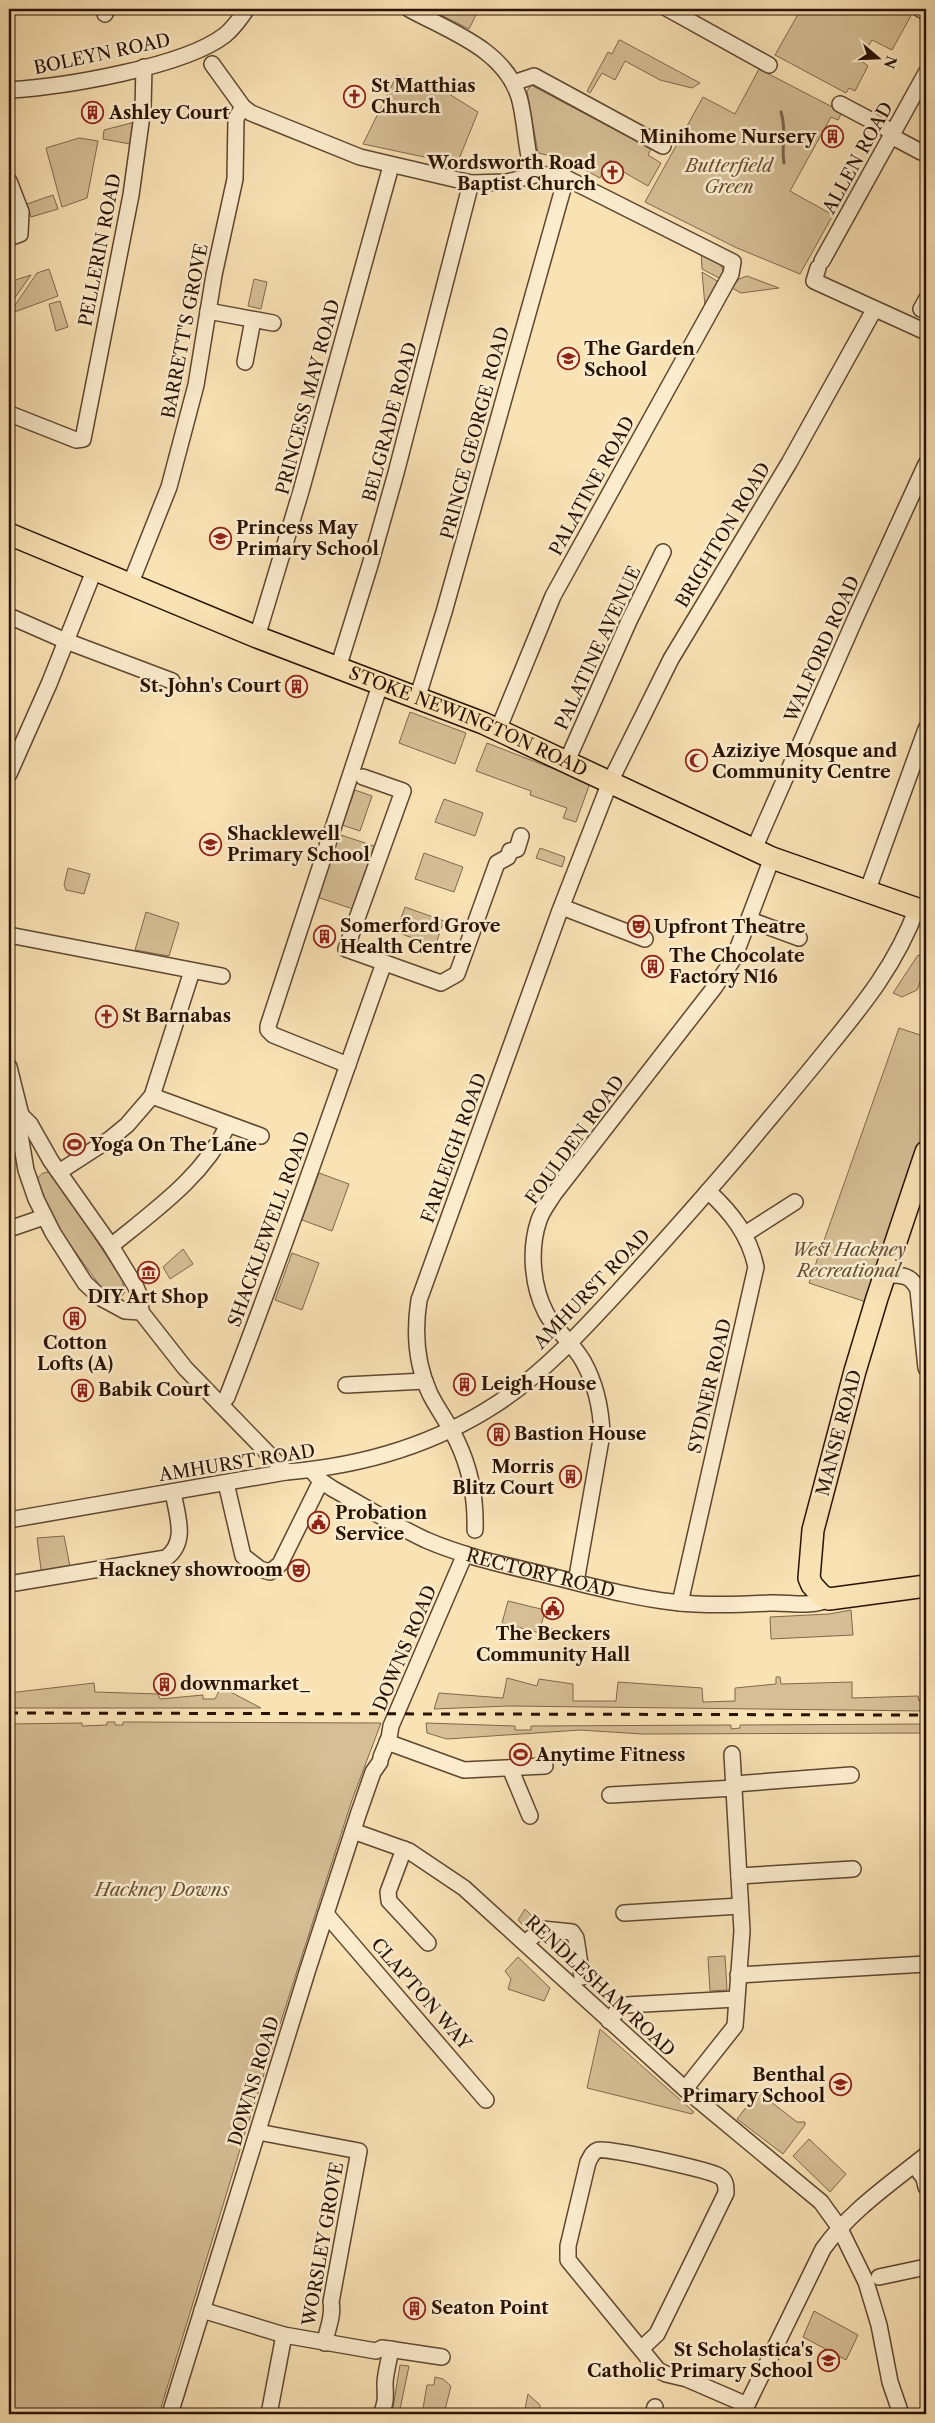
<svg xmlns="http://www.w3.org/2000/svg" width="935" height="2423" viewBox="0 0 935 2423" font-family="'Libre Caslon Text',serif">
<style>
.green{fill:#d6bf96;stroke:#80684c}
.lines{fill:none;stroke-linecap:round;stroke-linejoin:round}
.stream{stroke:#7c6449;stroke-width:3}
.minor-casing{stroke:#5e462f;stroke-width:18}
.highway-casing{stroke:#2a1203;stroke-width:24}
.minor{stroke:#fbecce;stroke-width:15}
.highway{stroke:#f9e2b4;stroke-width:21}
.rail{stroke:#2a1203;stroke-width:3;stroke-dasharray:9 9;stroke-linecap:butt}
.labels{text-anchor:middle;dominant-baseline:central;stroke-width:5;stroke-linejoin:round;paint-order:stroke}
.street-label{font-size:18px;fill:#2a1203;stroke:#fbecce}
.poi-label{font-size:18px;font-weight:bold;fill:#2a1203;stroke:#fbecce;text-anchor:start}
.park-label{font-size:18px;font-style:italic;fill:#664f36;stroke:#fbecce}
</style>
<rect width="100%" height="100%" fill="#f9e2b4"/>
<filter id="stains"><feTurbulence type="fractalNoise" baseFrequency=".004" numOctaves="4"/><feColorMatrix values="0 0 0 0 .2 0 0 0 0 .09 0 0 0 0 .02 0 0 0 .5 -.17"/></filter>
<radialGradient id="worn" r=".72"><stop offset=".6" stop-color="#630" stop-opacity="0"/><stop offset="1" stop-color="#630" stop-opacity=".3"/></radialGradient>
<path class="green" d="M429 9H479L469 29Z
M801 9H908L913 12 892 50 872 40 860 60 868 66 855 91 849 88 846 93 775 55Z
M619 40H620L700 83 692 88 660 80 625 61 615 80 602 73 590 93 587 91 608 52 612 54Z
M759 69 842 112 838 120 831 117 790 191 833 215 800 274 737 248 645 202 703 97 735 114Z
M397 75 428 91 433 84 478 112 457 164 363 144Z
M531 85 651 149 648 155 661 163 648 186 622 171 623 167 610 160 600 178 564 159 538 153 527 91Z
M135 122 130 144 103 139 104 130Z
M79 138 98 141 87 198 62 207 46 148Z
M53 195 58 209 31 217 27 204Z
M701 251 719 260 723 270 721 279 702 269Z
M49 269 58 296 9 314 37 273Z
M702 272 719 282 705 306Z
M31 275 9 306V282Z
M747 276 779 288 741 293 732 288 739 279Z
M254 279 267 282 261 309 248 306Z
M60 301 68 327 56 331 49 304Z
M410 712 466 733 455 764 399 743Z
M487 743 590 783 576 822 563 818 567 808 530 795 531 791 476 771Z
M355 790 372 796 360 831 342 825Z
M444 799 483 813 475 836 435 822Z
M338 834 374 846 353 909 317 897Z
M540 848 565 857 562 867 536 858Z
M424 853 463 867 454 892 415 879Z
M68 868 90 874 84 894 66 890 64 885Z
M405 907 444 921 435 946 396 932Z
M146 912 179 923 169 956 135 950Z
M918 955 926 957V967L917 990 902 997 893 993Z
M899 1028 926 1037V1130L866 1302 809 1283Z
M49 1172 55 1176 122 1280 125 1292 122 1296H111L102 1289C86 1265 40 1209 38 1182 37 1178 39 1176 43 1173Z
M319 1173 349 1184 332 1231 302 1220Z
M183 1249 193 1264 170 1279 163 1267Z
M292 1253 319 1263 302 1310 275 1300Z
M64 1536 71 1572 42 1577 37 1538Z
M508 1601 545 1610 541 1626 553 1629 551 1636 502 1623Z
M851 1610 853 1635 771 1639 770 1617 829 1614Z
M776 1677H780L781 1684 852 1682V1698L918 1696 919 1701 926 1700V1711L509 1706 434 1709 439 1693 503 1698 507 1678 537 1686 539 1679 573 1684V1701H616L618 1682 702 1688 703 1702 735 1701V1688L776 1684Z
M94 1683 95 1692 158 1694 160 1699 203 1695V1699H215L221 1687 261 1708H9V1693Z
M107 1722H115V1725H123V1722L381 1723 352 1800 245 2133 159 2414H9V1724L82 1723V1726L107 1725Z
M426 1723 515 1726V1730H531V1726L731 1725V1729L740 1728V1725L926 1724V1733L642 1734 580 1730 447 1739 427 1733Z
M525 1909 535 1919 526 1928 518 1920Z
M725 1956 727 1990 710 1991 708 1957Z
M518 1957 550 1988 544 2001 508 1989 511 1979 505 1971Z
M600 2029 694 2112 692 2114 587 2088Z
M758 2092 797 2122H805V2125L783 2154 737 2119Z
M809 2139 846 2174 830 2192 793 2156Z
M814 2311 858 2335 846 2360 803 2337Z
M400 2365 409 2366 399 2414H392Z
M435 2377 443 2379 451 2386 444 2414H422L427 2385H434Z
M528 2394 540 2405V2414H524Z"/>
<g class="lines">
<path class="stream" d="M781 112C787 130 781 145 784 163"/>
<defs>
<g id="minor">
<path d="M409 9C449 31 504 49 519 97 525 118 525 140 530 161"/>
<path d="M668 9 769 65"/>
<path d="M920 9 926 12"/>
<path d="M105 14 107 9"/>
<path d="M212 64 243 107 251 113 360 157 471 183 507 182 539 174 566 178 733 262 731 274 553 596 498 730"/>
<path d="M513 83 534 76 663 146"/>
<path d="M9 90C62 87 184 67 225 35 235 27 240 18 247 9"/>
<path d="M840 104 893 132"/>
<path d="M891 136 921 152"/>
<path d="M9 181 21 212 20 234 9 238"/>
<path d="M822 261 926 73"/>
<path d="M818 268 814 281 926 332"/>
<path d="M921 309 926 300"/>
<path d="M208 311 273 323"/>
<path d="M245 362 253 320"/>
<path d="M10 414 76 440 83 439 131 195 143 108 144 67"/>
<path d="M130 585 169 487 196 385 214 275 235 179 236 118 243 107"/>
<path d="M9 616 66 641 172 681"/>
<path d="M257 637 301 491 391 166"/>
<path d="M338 668 370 565 396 473 471 183"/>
<path d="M417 699 444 612 566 178"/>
<path d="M567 761 629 621 663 552"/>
<path d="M9 774 49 684 94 571"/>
<path d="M363 777 403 791 346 949 441 983 457 974 497 863 508 857 510 851 517 849 521 836"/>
<path d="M754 849 856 617 926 464"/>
<path d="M867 892 926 729"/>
<path d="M562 907 645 939"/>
<path d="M750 920 799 938"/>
<path d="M9 935 222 976"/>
<path d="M348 1065 273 1035 268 1030V1026L380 685"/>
<path d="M9 1067 21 1115 19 1129 26 1170 36 1199 53 1233 85 1283 101 1298 125 1311 141 1312"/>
<path d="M152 1096 261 1136"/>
<path d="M21 1115 30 1124 51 1161 111 1246 136 1287 140 1297 141 1312 185 1368 286 1472"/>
<path d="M59 1172 110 1139 127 1125 152 1096 192 971"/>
<path d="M9 1229 44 1217"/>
<path d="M745 1234 795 1202"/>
<path d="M111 1246C155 1210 203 1177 228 1125"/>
<path d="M885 1275C901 1275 911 1274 918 1290L926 1368"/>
<path d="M346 1385 425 1381"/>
<path d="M221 1405 227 1397C283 1254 332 1108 384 963"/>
<path id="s1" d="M311 1470 321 1481 333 1489C364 1506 394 1525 426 1540 463 1556 504 1565 542 1574 585 1584 628 1597 672 1602 704 1606 737 1605 770 1603 790 1602 810 1608 829 1599"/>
<path d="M226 1483 243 1556 260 1569 270 1572 280 1564 321 1481"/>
<path d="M9 1520 286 1472C362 1466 434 1445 498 1403 543 1373 580 1333 617 1293 659 1247 700 1201 740 1154 769 1119 799 1084 827 1049 864 1004 897 963 917 908"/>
<path d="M475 1530C476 1499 470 1468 457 1441 449 1424 438 1410 430 1394 416 1364 414 1332 419 1300L559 913 610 782 671 659 789 463 874 310"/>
<path d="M576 1582 602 1434C601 1408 596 1384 583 1361 573 1343 555 1330 546 1313 532 1286 529 1249 539 1220 542 1211 549 1202 554 1194L714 988 734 958 772 858"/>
<path d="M9 1584 166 1558C188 1542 177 1516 173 1492"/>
<path d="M680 1603 756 1267C749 1235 732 1213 708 1191"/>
<path d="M387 1742 464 1770 545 1766"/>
<path d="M381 1757 389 1738 391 1726 465 1554"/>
<path d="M510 1768 530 1816"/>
<path d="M734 1784 851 1775"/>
<path d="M610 1795 735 1788"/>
<path d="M353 1831 409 1851 464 1888 685 2089 821 2202 839 2227 866 2282 879 2325 890 2382 901 2414"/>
<path d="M404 1849 388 1892 389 1901 428 1943"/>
<path d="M739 1876 853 1869"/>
<path d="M624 1913 740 1906"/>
<path d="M326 1914 486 2100"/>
<path d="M525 1943 542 1929 572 1932 576 1938 582 1977"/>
<path d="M738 1975 926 1964"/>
<path d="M609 2021 621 2006 626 2005 736 1999"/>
<path d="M685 2089 735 2026 742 1931 732 1754"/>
<path d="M258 2132 359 2151 331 2302C334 2316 327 2328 325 2343"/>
<path d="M914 2165 924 2178 926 2187"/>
<path d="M879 2277 926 2267"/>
<path d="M202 2310 284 2335 376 2351 382 2348 442 2357"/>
<path d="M641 2349 657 2334 726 2193C726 2186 726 2180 719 2176 709 2170 606 2147 598 2150 592 2152 591 2157 588 2162L568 2246V2260L658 2370 666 2374 687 2379 747 2405"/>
<path d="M743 2413 823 2249C850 2211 890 2184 926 2155"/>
<path d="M170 2414 308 1969 358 1815 373 1772 380 1762"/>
<path d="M269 2414 284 2335"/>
<path d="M381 2414C387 2402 385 2394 385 2382 386 2371 389 2360 391 2349"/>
<path d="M653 2414 655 2407"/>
</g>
<g id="highway">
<path id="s2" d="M9 534 257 637 483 723 772 858 926 912"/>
<path d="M926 1152 877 1298 855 1371 813 1530 809 1578 812 1585 822 1596 829 1599 926 1586"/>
</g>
</defs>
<use href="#minor" class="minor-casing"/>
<use href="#highway" class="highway-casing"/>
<use href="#minor" class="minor"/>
<use href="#highway" class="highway"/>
<path class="rail" d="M9 1713 926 1715"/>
</g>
<defs>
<symbol id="church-ring" viewBox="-11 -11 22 22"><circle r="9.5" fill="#fbecce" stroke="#8f2418" stroke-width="1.5"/><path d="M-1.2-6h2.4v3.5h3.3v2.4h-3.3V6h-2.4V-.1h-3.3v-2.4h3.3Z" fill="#8f2418"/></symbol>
<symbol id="building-ring" viewBox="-11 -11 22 22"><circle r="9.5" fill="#fbecce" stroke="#8f2418" stroke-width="1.5"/><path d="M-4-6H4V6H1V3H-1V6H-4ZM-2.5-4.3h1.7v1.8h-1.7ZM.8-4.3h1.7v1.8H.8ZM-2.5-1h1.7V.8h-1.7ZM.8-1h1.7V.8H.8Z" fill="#8f2418"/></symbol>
<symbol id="school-ring" viewBox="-11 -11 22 22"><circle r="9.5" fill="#fbecce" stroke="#8f2418" stroke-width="1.5"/><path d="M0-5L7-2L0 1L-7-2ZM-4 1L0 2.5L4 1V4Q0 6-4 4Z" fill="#8f2418"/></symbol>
<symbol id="mosque-ring" viewBox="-11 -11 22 22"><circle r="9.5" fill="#fbecce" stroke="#8f2418" stroke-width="1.5"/><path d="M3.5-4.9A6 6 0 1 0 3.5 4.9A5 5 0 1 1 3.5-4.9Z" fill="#8f2418"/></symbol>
<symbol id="theatre-ring" viewBox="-11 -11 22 22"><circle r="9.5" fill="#fbecce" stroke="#8f2418" stroke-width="1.5"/><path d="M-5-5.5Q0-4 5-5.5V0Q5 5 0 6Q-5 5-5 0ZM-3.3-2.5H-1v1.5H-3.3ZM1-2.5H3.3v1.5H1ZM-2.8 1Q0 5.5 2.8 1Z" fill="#8f2418"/></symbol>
<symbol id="stadium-ring" viewBox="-11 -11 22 22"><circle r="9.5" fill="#fbecce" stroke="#8f2418" stroke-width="1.5"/><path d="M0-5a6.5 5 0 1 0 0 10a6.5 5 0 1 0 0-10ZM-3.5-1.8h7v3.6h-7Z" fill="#8f2418"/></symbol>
<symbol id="museum-ring" viewBox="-11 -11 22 22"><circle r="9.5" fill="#fbecce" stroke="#8f2418" stroke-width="1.5"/><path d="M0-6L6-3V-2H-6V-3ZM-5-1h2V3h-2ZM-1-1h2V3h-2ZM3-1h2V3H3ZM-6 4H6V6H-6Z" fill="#8f2418"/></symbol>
<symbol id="civic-ring" viewBox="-11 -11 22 22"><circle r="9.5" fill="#fbecce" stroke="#8f2418" stroke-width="1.5"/><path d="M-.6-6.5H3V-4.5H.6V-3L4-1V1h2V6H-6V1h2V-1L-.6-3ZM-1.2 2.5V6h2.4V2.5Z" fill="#8f2418"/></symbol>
</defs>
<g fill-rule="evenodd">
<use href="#church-ring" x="342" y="84" width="25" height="25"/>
<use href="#building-ring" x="80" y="100" width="25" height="25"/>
<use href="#building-ring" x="820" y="124" width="25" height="25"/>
<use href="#church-ring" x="600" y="160" width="25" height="25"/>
<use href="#school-ring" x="556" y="346" width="25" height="25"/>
<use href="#school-ring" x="208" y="526" width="25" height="25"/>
<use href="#building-ring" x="284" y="674" width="25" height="25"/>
<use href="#mosque-ring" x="684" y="748" width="25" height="25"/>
<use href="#school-ring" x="198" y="832" width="25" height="25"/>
<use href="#theatre-ring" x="626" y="914" width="25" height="25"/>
<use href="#building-ring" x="312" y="924" width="25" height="25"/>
<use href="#building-ring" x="640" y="954" width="25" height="25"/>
<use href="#church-ring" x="94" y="1004" width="25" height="25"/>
<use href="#stadium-ring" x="62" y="1132" width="25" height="25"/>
<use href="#museum-ring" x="136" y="1260" width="25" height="25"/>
<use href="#building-ring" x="62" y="1306" width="25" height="25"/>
<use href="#building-ring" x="452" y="1372" width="25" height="25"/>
<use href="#building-ring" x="70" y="1378" width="25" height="25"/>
<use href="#building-ring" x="486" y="1422" width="25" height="25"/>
<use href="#building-ring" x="558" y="1464" width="25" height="25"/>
<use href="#civic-ring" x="306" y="1510" width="25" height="25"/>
<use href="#theatre-ring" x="286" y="1558" width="25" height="25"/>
<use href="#civic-ring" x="540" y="1596" width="25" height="25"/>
<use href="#building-ring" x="152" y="1672" width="25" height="25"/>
<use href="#stadium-ring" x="508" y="1742" width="25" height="25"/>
<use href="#school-ring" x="828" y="2072" width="25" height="25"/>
<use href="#building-ring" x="402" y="2296" width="25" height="25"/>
<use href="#school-ring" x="816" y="2348" width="25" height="25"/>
</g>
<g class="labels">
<g class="street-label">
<text transform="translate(102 54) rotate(-12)">BOLEYN ROAD</text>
<text transform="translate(858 158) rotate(-61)">ALLEN ROAD</text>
<text transform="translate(100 250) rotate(-79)">PELLERIN ROAD</text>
<text transform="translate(185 331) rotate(-79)">BARRETT'S GROVE</text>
<text transform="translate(308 397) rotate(-75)">PRINCESS MAY ROAD</text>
<text transform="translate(390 422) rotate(-75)">BELGRADE ROAD</text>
<text transform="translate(475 433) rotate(-75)">PRINCE GEORGE ROAD</text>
<text transform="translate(592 486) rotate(-61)">PALATINE ROAD</text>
<text transform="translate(723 535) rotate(-59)">BRIGHTON ROAD</text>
<text transform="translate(598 648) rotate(-65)">PALATINE AVENUE</text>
<text transform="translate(822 649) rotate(-66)">WALFORD ROAD</text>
<text stroke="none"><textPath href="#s2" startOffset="496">STOKE NEWINGTON ROAD</textPath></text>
<text transform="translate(575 1140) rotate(-54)">FOULDEN ROAD</text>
<text transform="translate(454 1148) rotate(-70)">FARLEIGH ROAD</text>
<text transform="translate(269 1229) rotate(-70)">SHACKLEWELL ROAD</text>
<text transform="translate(592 1289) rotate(-46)">AMHURST ROAD</text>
<text transform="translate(710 1386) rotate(-77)">SYDNER ROAD</text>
<text transform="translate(839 1433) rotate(-75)">MANSE ROAD</text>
<text transform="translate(237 1463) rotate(-9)">AMHURST ROAD</text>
<text stroke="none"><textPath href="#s1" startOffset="255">RECTORY ROAD</textPath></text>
<text transform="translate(405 1648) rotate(-67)">DOWNS ROAD</text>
<text transform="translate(600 1986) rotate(43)">RENDLESHAM ROAD</text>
<text transform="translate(421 1994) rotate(49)">CLAPTON WAY</text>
<text transform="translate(254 2081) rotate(-73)">DOWNS ROAD</text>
<text transform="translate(323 2244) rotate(-80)">WORSLEY GROVE</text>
</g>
<g class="poi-label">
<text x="371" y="86">St Matthias<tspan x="371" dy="21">Church</tspan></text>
<text x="109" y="113">Ashley Court</text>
<text x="816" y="137" text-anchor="end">Minihome Nursery</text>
<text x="596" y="163" text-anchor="end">Wordsworth Road<tspan x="596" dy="21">Baptist Church</tspan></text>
<text x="584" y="349">The Garden<tspan x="584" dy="21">School</tspan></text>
<text x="236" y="528">Princess May<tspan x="236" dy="21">Primary School</tspan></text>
<text x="281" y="686" text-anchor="end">St. John's Court</text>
<text x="712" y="751">Aziziye Mosque and<tspan x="712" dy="21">Community Centre</tspan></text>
<text x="227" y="834">Shacklewell<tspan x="227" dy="21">Primary School</tspan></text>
<text x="340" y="926">Somerford Grove<tspan x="340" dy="21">Health Centre</tspan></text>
<text x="654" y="927">Upfront Theatre</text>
<text x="669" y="956">The Chocolate<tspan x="669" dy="21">Factory N16</tspan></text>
<text x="122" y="1016">St Barnabas</text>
<text x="90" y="1145">Yoga On The Lane</text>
<text x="148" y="1297" text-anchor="middle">DIY Art Shop</text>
<text x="75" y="1343" text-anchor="middle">Cotton<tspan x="75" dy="21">Lofts (A)</tspan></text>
<text x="481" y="1384">Leigh House</text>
<text x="98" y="1390">Babik Court</text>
<text x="514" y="1434">Bastion House</text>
<text x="554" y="1467" text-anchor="end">Morris<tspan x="554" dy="21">Blitz Court</tspan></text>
<text x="335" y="1513">Probation<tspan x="335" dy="21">Service</tspan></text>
<text x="283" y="1570" text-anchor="end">Hackney showroom</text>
<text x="553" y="1634" text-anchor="middle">The Beckers<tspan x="553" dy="21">Community Hall</tspan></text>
<text x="180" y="1684">downmarket_</text>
<text x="536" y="1755">Anytime Fitness</text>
<text x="825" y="2075" text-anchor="end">Benthal<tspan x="825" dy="21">Primary School</tspan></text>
<text x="431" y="2308">Seaton Point</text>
<text x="813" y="2350" text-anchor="end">St Scholastica's<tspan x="813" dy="21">Catholic Primary School</tspan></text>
</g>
<g class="park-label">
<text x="729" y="166">Butterfield<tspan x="729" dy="21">Green</tspan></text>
<text x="849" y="1250">West Hackney<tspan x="849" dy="21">Recreational</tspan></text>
<text x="162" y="1890">Hackney Downs</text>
</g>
</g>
<rect width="935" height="2423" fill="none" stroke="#f9e2b4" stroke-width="30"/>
<rect x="10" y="10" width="915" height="2403" fill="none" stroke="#2a1203" stroke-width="2.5"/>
<rect x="15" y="15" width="905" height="2393" fill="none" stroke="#2a1203"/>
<g transform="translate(878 58) rotate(109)" stroke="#fbecce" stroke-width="4" paint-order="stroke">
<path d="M0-4L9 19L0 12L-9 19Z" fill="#2a1203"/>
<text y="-8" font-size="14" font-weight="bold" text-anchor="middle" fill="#2a1203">N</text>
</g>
<rect width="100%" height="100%" filter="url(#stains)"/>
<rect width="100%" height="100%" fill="url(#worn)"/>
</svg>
